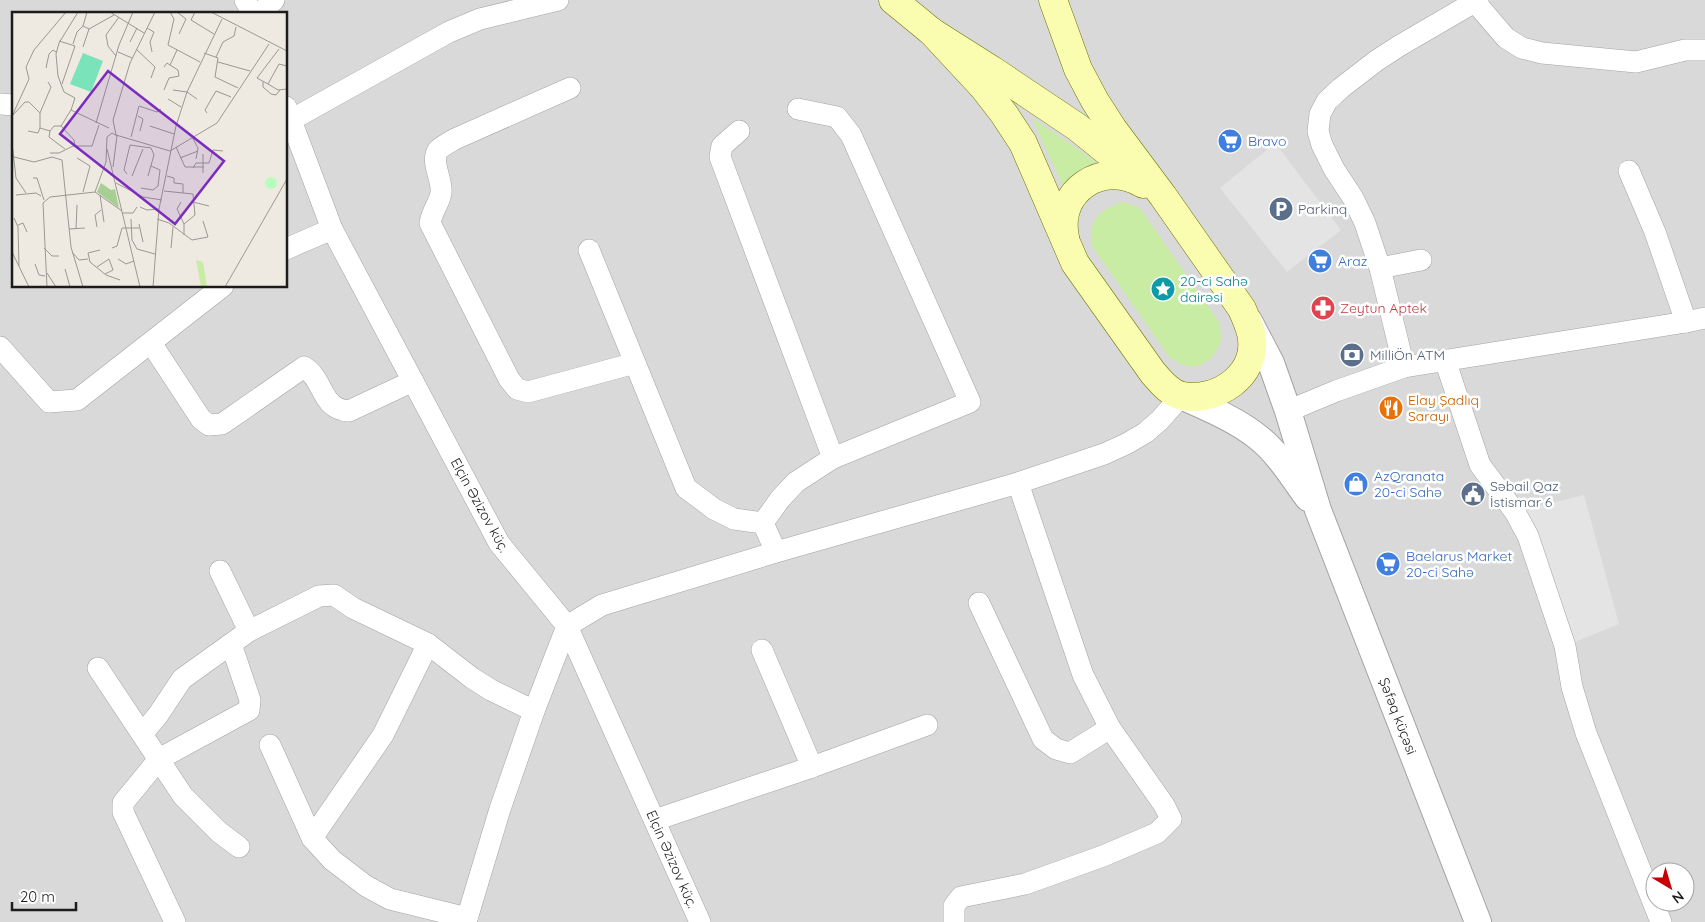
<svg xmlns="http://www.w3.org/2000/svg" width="1705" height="922" viewBox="0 0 1705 922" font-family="Quicksand,sans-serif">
<rect width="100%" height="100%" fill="#eeeae1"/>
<path fill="#dad9d9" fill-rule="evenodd" d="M0 0H1705V922H0ZM14 14H286V286H14ZM1655 872H1685V902H1655Z"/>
<g fill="#c8eca3">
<path d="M1032 118 1096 162 1077 171 1063 186Z"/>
<path d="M1122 202 1136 206 1142 211 1219 322C1220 327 1221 333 1221 338 1219 354 1203 370 1187 366 1180 364 1174 360 1169 357L1092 246C1089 220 1097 211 1122 202Z"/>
</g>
<g fill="#e4e4e4">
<path d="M1275 143 1341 230 1287 272 1220 188Z"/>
<path d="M1584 495 1619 624 1565 646 1515 512Z"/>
</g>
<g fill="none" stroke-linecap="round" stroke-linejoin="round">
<defs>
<g id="minor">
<path d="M245 0 253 14"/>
<path d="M1475 2 1506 38 1522 48 1542 53 1636 62 1685 50H1705"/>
<path d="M259 14 274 0"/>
<path d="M570 88 455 139C450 142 442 146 438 150 430 162 443 180 441 193 439 204 432 211 430 223L509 379 517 389 528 392 635 363"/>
<path d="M0 104 14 105"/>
<path d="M286 107 332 229 499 543 567 626 700 922"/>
<path d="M291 120 449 32 480 19 558 0"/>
<path d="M739 131 722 146 720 157 833 458"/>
<path d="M1629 171 1655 232 1686 322"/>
<path d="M286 249 332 229"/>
<path d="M589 250 686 488 714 509 734 519 763 523 776 552"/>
<path d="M1380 268 1421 260"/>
<path d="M151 343 201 419 209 425 222 424 304 367C325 380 320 409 349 411L413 381"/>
<path d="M0 347 49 402 77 400 223 286"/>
<path d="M1445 360 1480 465 1515 512 1528 536 1565 646 1572 687 1586 733 1661 922"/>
<path d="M1404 367 1380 268 1365 223 1353 198 1334 169 1322 145 1318 131 1320 114 1327 101 1341 88 1376 61 1399 46 1478 0"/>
<path d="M1288 411 1336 391 1404 367 1686 322 1705 318"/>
<path d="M763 523 780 499 796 482 833 458 970 402 851 135 837 117 798 109"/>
<path d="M220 571 249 631"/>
<path d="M979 603 1043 739 1056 749 1070 753 1110 728"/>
<path d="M762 650 812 767"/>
<path d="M98 668 183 796 219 832 239 847"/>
<path d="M143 733 158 715 182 679 249 631 319 596 334 595 353 608 428 644 472 678 491 690 534 711"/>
<path d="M270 745 312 838 332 860 366 886 390 899 467 918"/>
<path d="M655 820 812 767 927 725"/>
<path d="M312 838 383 735 428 644"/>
<path d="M175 922 123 812V803L159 759 249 710 250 700 231 644"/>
<path d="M466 922 500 809 534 711 567 626 602 605 776 552 1018 483 1104 454 1126 444 1145 433 1160 420 1181 396"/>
<path d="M954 922V906L961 897 1025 884 1103 856 1157 833 1171 819 1164 805 1110 728 1083 675 1018 483"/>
</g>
<g id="tertiary">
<path d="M1249 321 1271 363 1288 411 1318 510 1478 922"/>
<path d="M1181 396C1208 408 1237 420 1259 438 1279 454 1293 478 1308 498"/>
</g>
<g id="secondary">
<path d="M893 0 932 32 992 70 1077 127 1129 169"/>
<path d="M932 32 984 88 1004 114 1023 143 1075 263 1153 373C1161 382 1170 394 1183 396 1217 402 1256 376 1252 339 1251 328 1246 319 1242 309L1163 196 1113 129 1095 101 1078 69 1053 0"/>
<path d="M1065 237C1055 191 1103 159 1143 184"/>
</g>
</defs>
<use href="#minor" stroke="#a3a3a3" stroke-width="22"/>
<use href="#tertiary" stroke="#a3a3a3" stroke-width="28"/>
<use href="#secondary" stroke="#6b7600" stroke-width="29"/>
<use href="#minor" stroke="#fff" stroke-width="21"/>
<use href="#tertiary" stroke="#fff" stroke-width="26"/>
<use href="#secondary" stroke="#fafdb0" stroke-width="28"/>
</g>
<defs>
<symbol id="supermarket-disc" viewBox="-11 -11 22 22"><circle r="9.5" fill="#3f7fe0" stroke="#fff"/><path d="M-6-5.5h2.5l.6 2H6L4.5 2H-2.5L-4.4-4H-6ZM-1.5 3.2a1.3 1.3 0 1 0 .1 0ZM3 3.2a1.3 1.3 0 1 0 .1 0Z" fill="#fff"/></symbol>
<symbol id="parking-disc" viewBox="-11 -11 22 22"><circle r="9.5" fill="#5c6f8a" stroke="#fff"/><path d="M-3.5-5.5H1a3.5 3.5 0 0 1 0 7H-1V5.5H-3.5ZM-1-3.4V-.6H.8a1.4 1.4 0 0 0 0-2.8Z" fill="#fff"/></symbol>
<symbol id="sight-disc" viewBox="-11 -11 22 22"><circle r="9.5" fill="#0f9aa8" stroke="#fff"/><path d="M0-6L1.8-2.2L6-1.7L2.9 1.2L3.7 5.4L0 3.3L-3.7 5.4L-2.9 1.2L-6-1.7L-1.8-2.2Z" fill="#fff"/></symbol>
<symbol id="pharmacy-disc" viewBox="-11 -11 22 22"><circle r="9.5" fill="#e0444e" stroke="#fff"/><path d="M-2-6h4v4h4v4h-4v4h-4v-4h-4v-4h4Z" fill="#fff"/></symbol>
<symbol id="bank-disc" viewBox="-11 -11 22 22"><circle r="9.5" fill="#5c6f8a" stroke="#fff"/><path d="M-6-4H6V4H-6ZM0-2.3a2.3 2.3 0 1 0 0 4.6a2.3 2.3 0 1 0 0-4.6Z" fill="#fff"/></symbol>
<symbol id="restaurant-disc" viewBox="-11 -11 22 22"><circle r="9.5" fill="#e8710a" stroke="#fff"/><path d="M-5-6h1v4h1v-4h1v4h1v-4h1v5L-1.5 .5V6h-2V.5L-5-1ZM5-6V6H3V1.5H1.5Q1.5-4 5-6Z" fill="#fff"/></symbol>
<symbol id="shop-disc" viewBox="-11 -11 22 22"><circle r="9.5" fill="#3f7fe0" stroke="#fff"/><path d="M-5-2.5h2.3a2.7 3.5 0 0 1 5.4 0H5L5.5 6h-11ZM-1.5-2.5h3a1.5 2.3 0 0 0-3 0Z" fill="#fff"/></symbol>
<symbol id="civic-disc" viewBox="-11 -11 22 22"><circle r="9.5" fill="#5c6f8a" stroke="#fff"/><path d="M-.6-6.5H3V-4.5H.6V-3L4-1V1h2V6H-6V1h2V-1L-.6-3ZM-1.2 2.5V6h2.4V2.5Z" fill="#fff"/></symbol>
</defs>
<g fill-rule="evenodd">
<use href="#supermarket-disc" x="1216" y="127" width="28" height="28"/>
<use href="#parking-disc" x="1267" y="195" width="28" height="28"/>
<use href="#supermarket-disc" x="1306" y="247" width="28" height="28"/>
<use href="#sight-disc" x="1149" y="275" width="28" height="28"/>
<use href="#pharmacy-disc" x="1309" y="294" width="28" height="28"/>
<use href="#bank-disc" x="1338" y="341" width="28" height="28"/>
<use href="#restaurant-disc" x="1377" y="394" width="28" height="28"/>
<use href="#shop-disc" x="1342" y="470" width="28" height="28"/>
<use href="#civic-disc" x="1459" y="480" width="28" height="28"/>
<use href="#supermarket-disc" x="1374" y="550" width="28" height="28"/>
</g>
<g text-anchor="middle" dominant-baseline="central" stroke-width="5" stroke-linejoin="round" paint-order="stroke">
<g font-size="14" fill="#366cbe" stroke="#fff" text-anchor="start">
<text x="1248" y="141">Bravo</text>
<text x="1338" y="261">Araz</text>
<text x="1374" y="476">AzQranata<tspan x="1374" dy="16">20-ci Sahə</tspan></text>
<text x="1406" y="556">Baelarus Market<tspan x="1406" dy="16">20-ci Sahə</tspan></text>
</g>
<g font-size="14" fill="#4e5e75" stroke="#fff" text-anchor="start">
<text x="1298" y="209">Parkinq</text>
<text x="1370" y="355">MilliÖn ATM</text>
<text x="1490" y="486">Səbail Qaz<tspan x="1490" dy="16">İstismar 6</tspan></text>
</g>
<g font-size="14" fill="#0d838f" stroke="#fff" text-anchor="start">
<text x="1180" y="281">20-ci Sahə<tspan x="1180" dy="16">dairəsi</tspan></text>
</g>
<g font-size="14" fill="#be3a42" stroke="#fff" text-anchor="start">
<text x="1340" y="308">Zeytun Aptek</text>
</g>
<g font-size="14" fill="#c56008" stroke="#fff" text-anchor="start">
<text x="1408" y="400">Elay Şadlıq<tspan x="1408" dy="16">Sarayı</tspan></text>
</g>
<g font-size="14" fill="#1c1c1c" stroke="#fff">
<text transform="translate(480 505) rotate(61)">Elçin Əzizov küç.</text>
<text transform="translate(1398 716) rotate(69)">Şəfəq küçəsi</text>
<text transform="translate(672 859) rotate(66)">Elçin Əzizov küç.</text>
</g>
</g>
<g transform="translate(12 12)">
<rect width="275" height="275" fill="#eeeae1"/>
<path d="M184 248 191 250 195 275H189Z" fill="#c8eca3"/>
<path d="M89 171 99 178 103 177 107 196 85 180Z" fill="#a6d093"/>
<path d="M253 171a6 6 0 1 1 12 0a6 6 0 1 1-12 0Z" fill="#bafcbe"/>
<path d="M71 41 91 49 79 80 58 72Z" fill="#7ae3b9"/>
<path fill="none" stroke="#9a9892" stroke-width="1" d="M66 0 47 31 44 42 46 64 52 80 63 86 59 98 97 116M75 0 71 14 77 17M98 0 132 21M158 0 162 7 156 33 188 50M165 0 174 7 167 22M183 0 179 8 202 22M199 0 275 39M135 16 142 20 138 30 140 40M47 29 63 34 50 72M118 30 125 16M61 32 65 20 71 14M71 35 77 17 102 3M124 37 143 55 139 66M267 37 245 66 256 72 267 52 275 54M106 40 120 46M192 41 206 46 203 65 226 76M104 44 96 34 94 23 107 5M204 45 211 30 222 24 224 15M206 50 238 59M152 55 155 51 158 53 165 38M34 56 37 42 41 38 44 40M251 70V75L259 82 264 83 268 78M256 72 266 78 275 77M152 78 157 66 167 64 166 58 158 53M161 78 175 80 185 87M156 87 169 95M28 101 39 75 36 70M195 101 193 98 204 79 219 85M1 102 17 67 14 55 22 38 54 0M1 103 13 90H17L28 101V116L38 119 42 114H49L59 98M126 104 131 107 128 119M101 108 104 123 158 139 205 111 257 32M101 108 118 51 143 0M84 111 107 33 121 0M49 114 62 128 63 134M138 114 162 122M16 119 26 121 28 116M38 119 37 125 53 137M119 125 127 94 145 100 149 97M180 125 186 136 184 147M0 131 4 166 14 181M164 135 173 155H192M95 137 128 275M38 141H47L61 134H80L87 113M191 142V161M2 145 22 150 40 145 50 148 59 235 71 275M65 146 78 154 71 180M168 146 186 139M181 156 184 151H197L201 138 211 139M115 162 112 158 118 133 139 136M120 164 131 137M136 164 142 143 139 136M155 164 162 166V171L171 172V181M21 166H25L32 188M104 171 131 185 150 188M129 176 141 178 146 174 148 158 139 154M152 179 181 182 183 203 172 212M83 180 94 150 95 125 100 121 105 124 101 155M83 180 110 199M4 183 24 181 29 184M88 183 92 210M169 190 165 197 172 212V223M181 190 197 194M128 195 135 198 147 197M110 201H121L125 195M2 206 6 215 7 254M119 207 120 228 125 237 143 242M145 207 157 211 180 228 196 225 191 209M127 212 131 230M6 213 11 211 15 220M85 215 83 203 89 198M57 217 73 216M64 217 65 193M32 236 40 244H47M100 236 105 234 110 216H127M159 236 161 215M88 238 76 241 78 250 94 263 108 268M0 240 17 275M60 240 67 248 76 247M106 247 114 252 122 249M23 252 27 263 33 264M85 255 97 247 101 258 93 262M53 257 58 275M35 261 44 275M35 275 31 191 38 185 83 180M141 275 147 197 164 114 175 80 210 7M213 275 275 167"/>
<path fill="#7b2cbf" fill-opacity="0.15" stroke="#7b2cbf" stroke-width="2.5" d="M96 59 212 149 163 212 48 122Z"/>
<rect width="275" height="275" fill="none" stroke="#1c1c1c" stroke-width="2.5"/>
</g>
<g transform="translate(1670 887) rotate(142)"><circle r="24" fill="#ffffff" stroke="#a4a4a4"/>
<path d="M0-4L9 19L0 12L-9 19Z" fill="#c80003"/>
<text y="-8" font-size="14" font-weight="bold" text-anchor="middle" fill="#1c1c1c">N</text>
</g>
<path d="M12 902v8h64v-8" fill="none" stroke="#1c1c1c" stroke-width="2.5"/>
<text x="20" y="902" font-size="15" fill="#1c1c1c" stroke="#ffffff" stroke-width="4" paint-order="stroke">20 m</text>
</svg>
